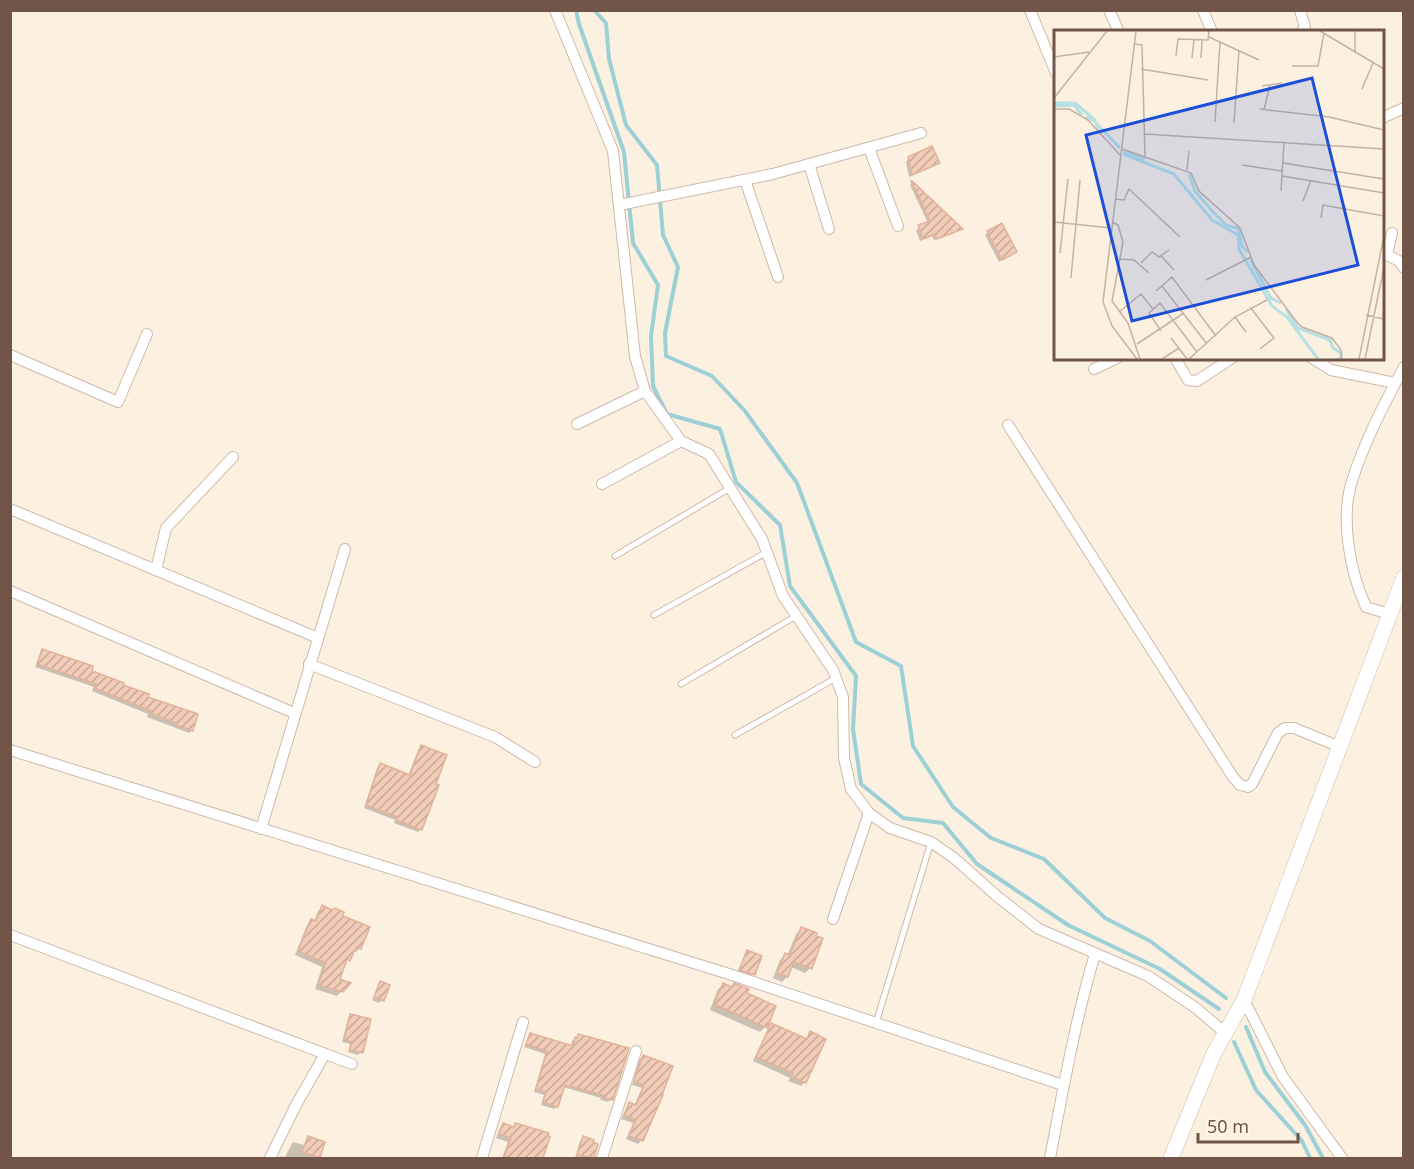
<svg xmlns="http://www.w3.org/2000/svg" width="1414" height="1169" viewBox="0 0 1414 1169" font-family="'Noto Sans',sans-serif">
<defs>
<pattern id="building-hatch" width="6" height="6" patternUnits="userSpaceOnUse" patternTransform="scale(1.5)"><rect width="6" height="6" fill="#f0ccb9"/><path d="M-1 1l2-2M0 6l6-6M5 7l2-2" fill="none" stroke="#c7a898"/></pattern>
</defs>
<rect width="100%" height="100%" fill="#fcf0e1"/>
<g fill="#0003">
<path d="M909 158 935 165 909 177 906 162Z"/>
<path d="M912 183 961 229 934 240 932 236 920 241 916 230 928 223 910 185Z"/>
<path d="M988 232 1015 252 999 262 985 235Z"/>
<path d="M42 651 146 698 192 730 189 733 147 717 148 714 92 691 94 687 35 667Z"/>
<path d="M421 747V829L418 832 394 823 395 820 364 808 377 768 380 765 408 776 418 750Z"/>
<path d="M323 907 341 917 360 948 356 952 353 951 345 964 338 980 349 984 337 996 315 989 322 967 295 955 307 925 311 921 314 922 318 911Z"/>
<path d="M801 929 810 968 805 973 791 967 787 977 782 982 773 978 780 960 785 955 787 956 796 934Z"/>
<path d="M747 952 753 974 750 977 737 973Z"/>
<path d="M381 982 382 1000 379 1003 372 1000Z"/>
<path d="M723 985 745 994 765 1027 760 1032 710 1010 718 989Z"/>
<path d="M351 1016 361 1052 358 1055 348 1052 350 1044 342 1042 348 1019Z"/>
<path d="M772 1025 805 1039 810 1033 805 1082 801 1086 788 1081 790 1078 753 1061 768 1029Z"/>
<path d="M530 1035 571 1047 572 1041 578 1036 611 1099 608 1102 600 1100 601 1098 563 1087 557 1107 554 1109 541 1105 544 1095 534 1092 545 1054 524 1047Z"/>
<path d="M643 1056 671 1067 642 1140 638 1144 626 1139 633 1123 621 1119 629 1104 634 1106 642 1088 632 1085 639 1060Z"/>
<path d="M516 1124 548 1138 542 1158H502L508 1142 496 1138 500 1128 503 1125 512 1128Z"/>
<path d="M309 1137 324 1143 318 1158H278L281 1156 285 1157 293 1142 304 1145Z"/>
<path d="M583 1138 596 1145 592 1158H575L580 1141Z"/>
</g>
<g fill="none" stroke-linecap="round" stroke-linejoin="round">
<g stroke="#9dd0d6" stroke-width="4">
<path d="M576 10 579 24 624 152 633 243 658 285 651 336 653 386 667 414 720 429 736 482 780 525 790 586 856 676 853 729 861 784 903 818 943 823 977 864 1068 925 1160 969 1219 1009"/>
<path d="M594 10 606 23 609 59 626 125 657 165 663 235 678 267 665 333 666 356 712 376 745 411 797 483 856 642 901 666 913 746 953 807 991 838 1044 859 1105 918 1150 941 1226 998"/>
<path d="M1246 1027 1265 1072 1305 1125 1323 1158"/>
<path d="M1234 1042 1256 1090 1302 1141 1310 1158"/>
</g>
</g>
<g fill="url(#building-hatch)" stroke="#e3b29a" stroke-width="1.5">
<path d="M932 146 940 163 912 175 908 157Z"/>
<path d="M911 181H912L963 229 937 239 935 234 923 239 918 225 930 221Z"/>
<path d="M1002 223 1017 252 1002 260 987 231Z"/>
<path d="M42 649 93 666 92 671 124 683 123 685 149 694 148 697 198 714 193 731 176 725V723L150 713 151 711 94 688 96 684 37 664Z"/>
<path d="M421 745 447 755 436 784 439 785 422 830 396 820 397 817 366 805 380 763 410 775Z"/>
<path d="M322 905 332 910 335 908 344 912 343 916 370 927 361 949 356 947 350 961 347 959 340 979 351 983 343 992 318 985 326 963 298 951 311 919 316 921Z"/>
<path d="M801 927 817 933 816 936 823 938 812 969 794 962 788 977 777 973 785 953 790 955Z"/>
<path d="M747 950 762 956 755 975 739 970Z"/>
<path d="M380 981 390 985 384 1001 374 997Z"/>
<path d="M723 983 732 987 734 983 749 989 747 993 776 1006 767 1028 714 1004Z"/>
<path d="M350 1014 371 1019 363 1053 350 1050 352 1042 344 1040Z"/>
<path d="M771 1023 807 1039 810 1031 826 1039 806 1083 792 1077 793 1073 756 1057Z"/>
<path d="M530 1033 573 1046 575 1037 577 1038 578 1034 629 1048 613 1100 602 1097 603 1095 565 1085 558 1107 543 1102 546 1092 536 1089 547 1051 526 1044Z"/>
<path d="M643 1055 673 1066 662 1095H663L643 1141 629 1136 636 1120 624 1115 629 1102 636 1105 644 1085 634 1081Z"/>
<path d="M503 1123 514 1127 515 1123 549 1133 548 1136 550 1137 543 1158H504L511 1138 499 1134Z"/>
<path d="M308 1136 325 1142 320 1158 302 1152Z"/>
<path d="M583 1136 594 1140 593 1142 598 1144 594 1158 577 1155Z"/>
</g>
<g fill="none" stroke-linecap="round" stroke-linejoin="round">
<defs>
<g id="lane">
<path d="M615 556 730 488"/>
<path d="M654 615 767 552"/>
<path d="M681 684 796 616"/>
<path d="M735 735 836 678"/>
<path d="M876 1023 931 842"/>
</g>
<g id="street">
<path d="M555 10 613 151 635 356 645 391 681 441 709 454 762 539 783 596 833 670 843 697 844 758 851 789 869 813 890 828 931 842 954 858 998 897 1039 929 1148 976 1196 1008 1224 1032"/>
<path d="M1030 10 1056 73"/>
<path d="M1109 10 1119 32"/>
<path d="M1203 10 1212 32"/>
<path d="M1300 10 1305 27 1301 32"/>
<path d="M1382 118 1404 108"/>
<path d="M869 148 898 226"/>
<path d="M809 164 829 229"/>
<path d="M745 180 778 277"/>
<path d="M619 205 773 174 921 133"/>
<path d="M1392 233 1387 255 1399 261 1404 268"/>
<path d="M10 355 118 402 147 334"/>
<path d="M1175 358 1188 380 1197 381 1232 358"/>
<path d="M1312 358 1331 370 1395 383"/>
<path d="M1094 369 1117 358"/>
<path d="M577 424 645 391"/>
<path d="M1008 425 1233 777 1240 785 1248 787 1252 784 1278 733 1285 728H1294L1340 747"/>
<path d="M602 484 681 441"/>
<path d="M10 509 318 638"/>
<path d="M156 570 166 528 233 457"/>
<path d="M10 591 294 713"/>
<path d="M1390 614 1366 607C1350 572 1340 518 1352 481 1365 440 1384 404 1404 367"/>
<path d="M309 664 495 737 535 762"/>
<path d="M10 750 729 974 1063 1085"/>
<path d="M261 829 345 549"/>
<path d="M833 919 869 813"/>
<path d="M10 935 352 1064"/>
<path d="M1244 1000 1283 1077 1342 1158"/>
<path d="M270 1158 296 1105 325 1054"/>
<path d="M482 1158 523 1022"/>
<path d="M602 1158 636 1051"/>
<path d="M1050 1158C1063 1090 1075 1021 1095 954"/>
</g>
<path id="secondary" d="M1171 1158 1214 1053 1244 1000 1404 577"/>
</defs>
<use href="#lane" stroke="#ceb9ab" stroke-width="7"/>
<use href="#street" stroke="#ceb9ab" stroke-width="12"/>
<use href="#secondary" stroke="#d1b8a8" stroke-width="16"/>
<use href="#lane" stroke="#fff" stroke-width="5"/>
<use href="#street" stroke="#fff" stroke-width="10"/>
<use href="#secondary" stroke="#fff" stroke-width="15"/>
</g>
<g transform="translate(1054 30)">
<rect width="330" height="330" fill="#fcf0e1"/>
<path fill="none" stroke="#b6e0e4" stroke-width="3" d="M0 73H21L41 90M0 76 20 75 28 85M32 87 41 91 45 100M43 94 66 118M69 122 91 129M69 124 120 144 158 190 184 205 185 219 218 276 233 287 264 329M135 144 141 161 159 182 172 195 185 199 188 216 194 222M196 229 217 268 227 273M232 279 244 298 276 310 279 318 287 323 286 329"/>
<path fill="none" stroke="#c5b2a4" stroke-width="1.5" d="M82 1 49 272 58 296 83 329M266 1 330 39M301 1V23M155 7 205 30M80 14 88 15 91 126M122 26 124 9 154 10 155 1M0 27 35 22M138 28 140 10M147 28 148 10M238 36H264L270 3M87 39 154 50M208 56 228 53M308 59 319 33M0 68 53 1M0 79H15L34 90 66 125M206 79 275 87 330 100M210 80 216 55M161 92 166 12M180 93 185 20M91 104 330 119M68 119 137 143 145 161 186 198 200 235 242 291 248 297 278 308 287 320 288 329M229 133 330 149M188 135 228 141M133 140 135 121M228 146 330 163M227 161 230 113M61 169 70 170 75 159 126 207M249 171 257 150M267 188 269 175 330 186M0 192 57 198M58 192 64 195 69 212 58 271 74 293 86 329M6 223 14 149M107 226 120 240M66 229 80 230 95 243M87 233 98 222 105 227 115 220M17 248 26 150M152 250 197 227M108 256 153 314M102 261 118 247 162 306M196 277 220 308 206 319M65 282 87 264 99 279M312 285 330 289M181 287 192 302M107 301 95 283 106 273 143 322M117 308 133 329M83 314 130 283M108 329 125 318M135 329 181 287 213 270M305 329 330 206M311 329 330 237"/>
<path fill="#1d4ed8" fill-opacity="0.15" stroke="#1d4ed8" stroke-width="3" d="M258 48 304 235 78 291 32 105Z"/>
<rect width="330" height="330" fill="none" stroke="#725549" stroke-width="3"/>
</g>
<rect width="1414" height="1169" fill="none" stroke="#725549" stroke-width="24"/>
<path d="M1198 1133v9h100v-9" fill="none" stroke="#725549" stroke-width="3"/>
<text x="1207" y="1133" font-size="18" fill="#725549" stroke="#fff4e7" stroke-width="4.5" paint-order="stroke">50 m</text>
</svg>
